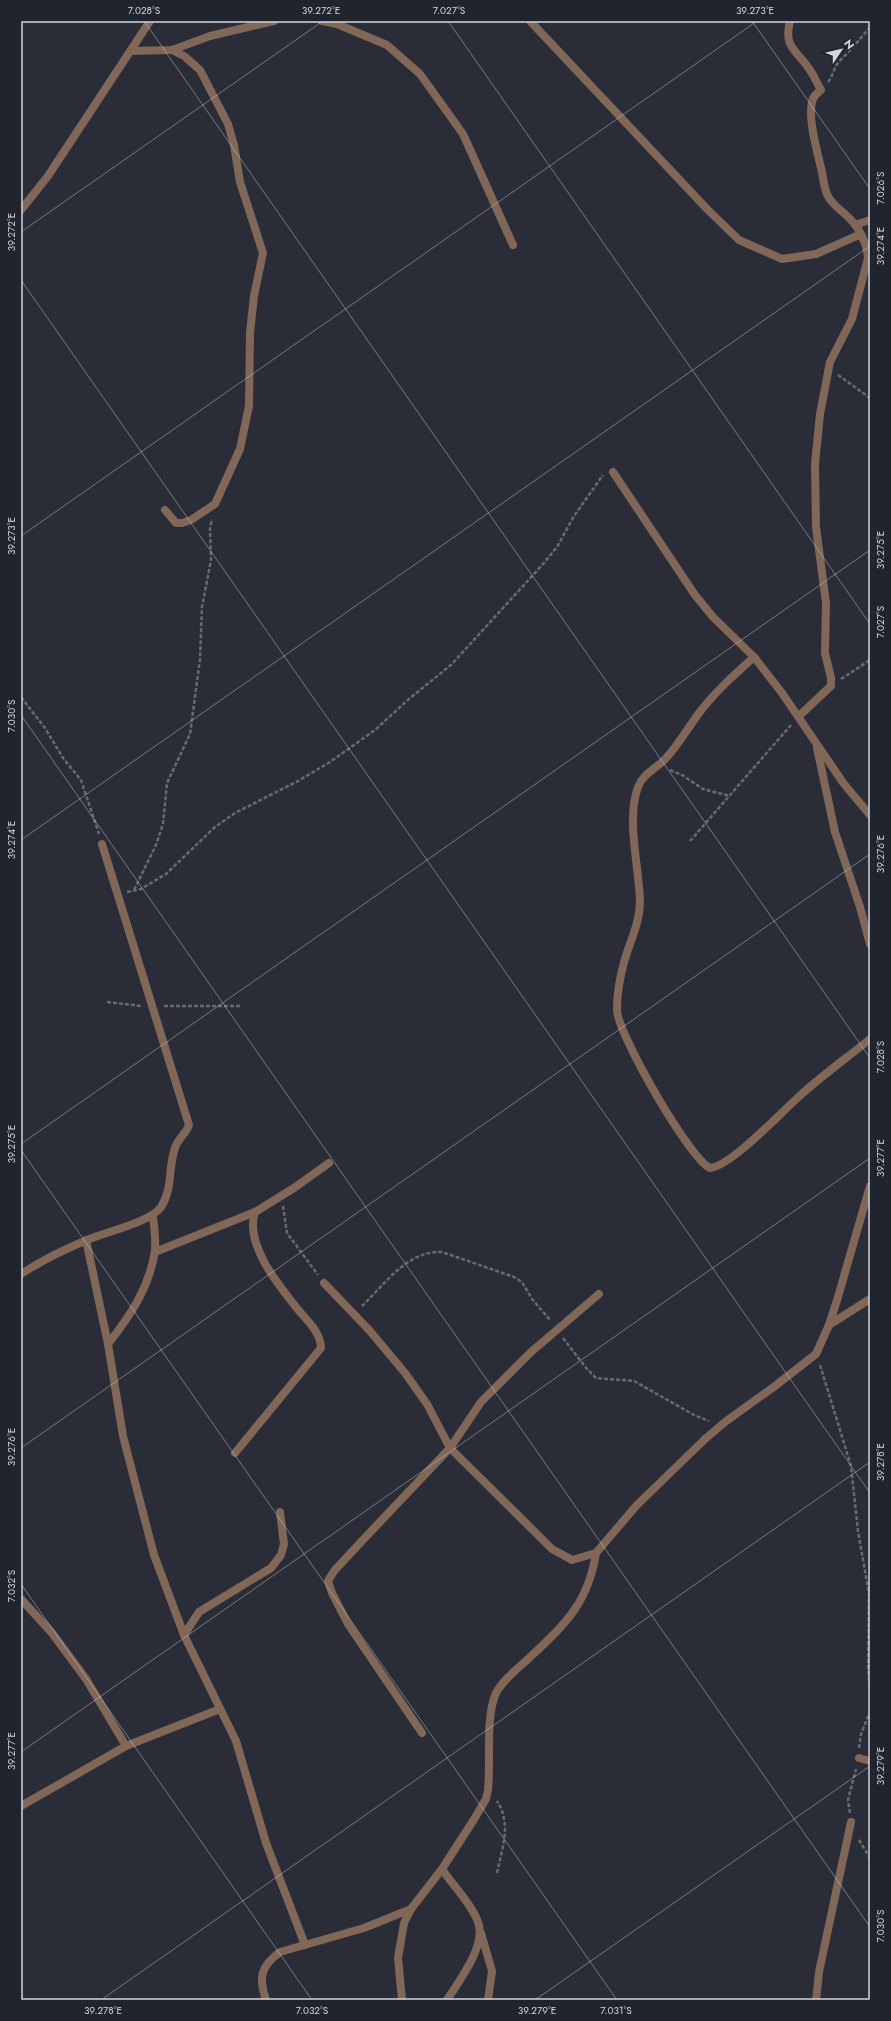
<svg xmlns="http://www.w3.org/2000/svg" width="891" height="2021" viewBox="0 0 891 2021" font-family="Jost,sans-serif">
<rect width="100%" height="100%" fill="#2a2d38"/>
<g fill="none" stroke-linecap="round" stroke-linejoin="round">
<g stroke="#676a73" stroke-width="2.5" stroke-dasharray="4 2" stroke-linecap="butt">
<path d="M828 82C834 74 834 67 838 63 849 51 860 40 870 27"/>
<path d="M838 375 870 398"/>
<path d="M841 679 870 660"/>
<path d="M21 697 45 728 63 758 81 780 99 834"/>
<path d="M670 770 682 775 703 789 730 796"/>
<path d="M690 841 791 725"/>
<path d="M134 890 156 845 163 824 167 783 190 734 200 659 202 607 211 560 210 529 212 519"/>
<path d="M127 892 141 889 166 874 215 827 235 813 298 781 330 762 375 730 410 698 451 665 544 563 557 547 574 516 603 475"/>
<path d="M107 1002 141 1006"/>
<path d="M164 1006H240"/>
<path d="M283 1206 287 1233 318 1275"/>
<path d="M362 1306C385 1284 408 1250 442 1252L514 1277 522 1282 532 1299 551 1321"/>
<path d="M563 1338 587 1369 596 1378 634 1381 694 1415 709 1421"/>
<path d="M820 1365 851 1466 858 1531 869 1594 868 1669 870 1689"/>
<path d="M859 1748 861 1734 870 1712"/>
<path d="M850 1813 848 1800 856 1769"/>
<path d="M859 1840 870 1858"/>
<path d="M497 1873C502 1848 512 1824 497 1801"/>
</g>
<g stroke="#806758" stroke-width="8">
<path d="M322 21 337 24 387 45 420 74 463 134 513 245"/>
<path d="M131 51 172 50 210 36 274 21"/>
<path d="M165 510 176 523H182L191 520 215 504 240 449 249 406 250 333 254 296 263 253 240 182 234 145 228 124 200 70 184 56 172 50"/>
</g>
<g stroke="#806758" stroke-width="8">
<path d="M530 21 707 209 739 240 782 259 816 254 861 234"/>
<path d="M790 21C783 48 797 50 810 70 814 76 817 83 821 90 817 93 813 96 812 102 808 120 817 150 821 168 824 178 823 189 829 198 834 206 841 210 848 217 859 227 867 243 868 258L852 319 830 362 820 414 815 464 816 527 826 603 825 653 831 678V686L799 716"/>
<path d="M21 210 48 176 150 21"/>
<path d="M855 225 870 220"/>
<path d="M613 472 695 595 713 617 754 657 782 693 844 784 870 815"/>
<path d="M754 657C734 675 715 692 699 713 688 728 679 744 667 757 658 768 643 773 638 787 626 819 639 866 640 901 640 923 630 941 624 962 620 977 617 994 617 1009 616 1032 691 1161 710 1168 732 1166 784 1109 803 1093 824 1074 848 1057 870 1039"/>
<path d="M817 748 835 832 860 907 870 944"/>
<path d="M86 1240 108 1344 123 1436 154 1555 184 1635 236 1741 266 1843 305 1945"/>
<path d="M155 1252 255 1212 294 1188 329 1163"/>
<path d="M21 1274C41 1261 65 1249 87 1240 105 1232 151 1222 161 1207 173 1189 168 1167 175 1148 178 1138 186 1134 189 1125L102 844"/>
<path d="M324 1283 370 1331 405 1373 427 1404 450 1448 552 1549 572 1560 596 1553 636 1506 705 1439 725 1422 775 1386 816 1354 829 1325 838 1297 870 1186"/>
<path d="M829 1325 870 1299"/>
<path d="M108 1344C130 1316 150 1287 155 1250 156 1239 154 1227 153 1216"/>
<path d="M235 1453 321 1348C321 1334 309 1322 300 1312 280 1287 244 1245 255 1212"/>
<path d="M21 1599 52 1633 86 1679 126 1746"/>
<path d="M184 1635 199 1612 271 1568 281 1555 284 1544 280 1512"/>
<path d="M422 1733 348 1624 332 1593 328 1581 334 1571 361 1542 450 1448 481 1402 531 1352 599 1294"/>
<path d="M859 1758 870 1761"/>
<path d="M21 1806 126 1746 220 1709"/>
<path d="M442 1869C453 1886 471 1903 478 1922 487 1945 459 1981 447 2000"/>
<path d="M481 1933 492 1971 488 2000"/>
<path d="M266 2000C258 1977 261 1966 280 1952L364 1928 411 1909"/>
<path d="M402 2000 398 1958 404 1923 411 1909 442 1869 473 1821 486 1799 488 1790C491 1762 485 1717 496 1693 503 1680 516 1670 527 1660 563 1626 588 1605 596 1553"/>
<path d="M816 2000 819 1972 851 1822"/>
</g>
</g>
<path fill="none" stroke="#d2d5dc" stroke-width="1" stroke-opacity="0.45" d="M144 21 870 1058M448 21 870 624M752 21 870 189M21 232 323 21M21 280 870 1493M21 536 757 21M21 715 870 1927M21 840 870 246M21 1144 870 550M21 1150 617 2000M21 1448 870 854M21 1584 312 2000M21 1752 870 1158M101 2000 870 1462M535 2000 870 1766"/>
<rect width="891" height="2021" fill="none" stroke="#20242e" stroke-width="44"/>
<g transform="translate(841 50) rotate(55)" stroke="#20242e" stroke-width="3" paint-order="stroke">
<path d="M0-3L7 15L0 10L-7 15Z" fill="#d2d5dc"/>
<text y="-6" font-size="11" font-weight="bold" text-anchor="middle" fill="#d2d5dc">N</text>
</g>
<rect x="22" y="22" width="847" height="1977" fill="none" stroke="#d2d5dc" stroke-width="1.5"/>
<g font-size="10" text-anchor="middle" fill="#d2d5dc">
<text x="144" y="14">7.028°S</text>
<text x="321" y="14">39.272°E</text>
<text x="449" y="14">7.027°S</text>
<text x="755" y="14">39.273°E</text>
<text transform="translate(880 188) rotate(-90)" y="4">7.026°S</text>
<text transform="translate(11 232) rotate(-90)" y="4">39.272°E</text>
<text transform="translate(880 246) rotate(-90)" y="4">39.274°E</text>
<text transform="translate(11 536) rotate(-90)" y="4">39.273°E</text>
<text transform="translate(880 550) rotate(-90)" y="4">39.275°E</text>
<text transform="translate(880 622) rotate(-90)" y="4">7.027°S</text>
<text transform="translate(11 716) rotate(-90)" y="4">7.030°S</text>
<text transform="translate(11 840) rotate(-90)" y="4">39.274°E</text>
<text transform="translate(880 854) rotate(-90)" y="4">39.276°E</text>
<text transform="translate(880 1057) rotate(-90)" y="4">7.028°S</text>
<text transform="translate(11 1144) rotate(-90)" y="4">39.275°E</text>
<text transform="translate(880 1158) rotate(-90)" y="4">39.277°E</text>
<text transform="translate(11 1447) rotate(-90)" y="4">39.276°E</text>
<text transform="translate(880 1462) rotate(-90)" y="4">39.278°E</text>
<text transform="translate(11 1586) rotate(-90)" y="4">7.032°S</text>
<text transform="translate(11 1751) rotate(-90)" y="4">39.277°E</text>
<text transform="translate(880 1766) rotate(-90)" y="4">39.279°E</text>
<text transform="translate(880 1926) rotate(-90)" y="4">7.030°S</text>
<text x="103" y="2014">39.278°E</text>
<text x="312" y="2014">7.032°S</text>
<text x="537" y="2014">39.279°E</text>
<text x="616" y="2014">7.031°S</text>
</g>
</svg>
